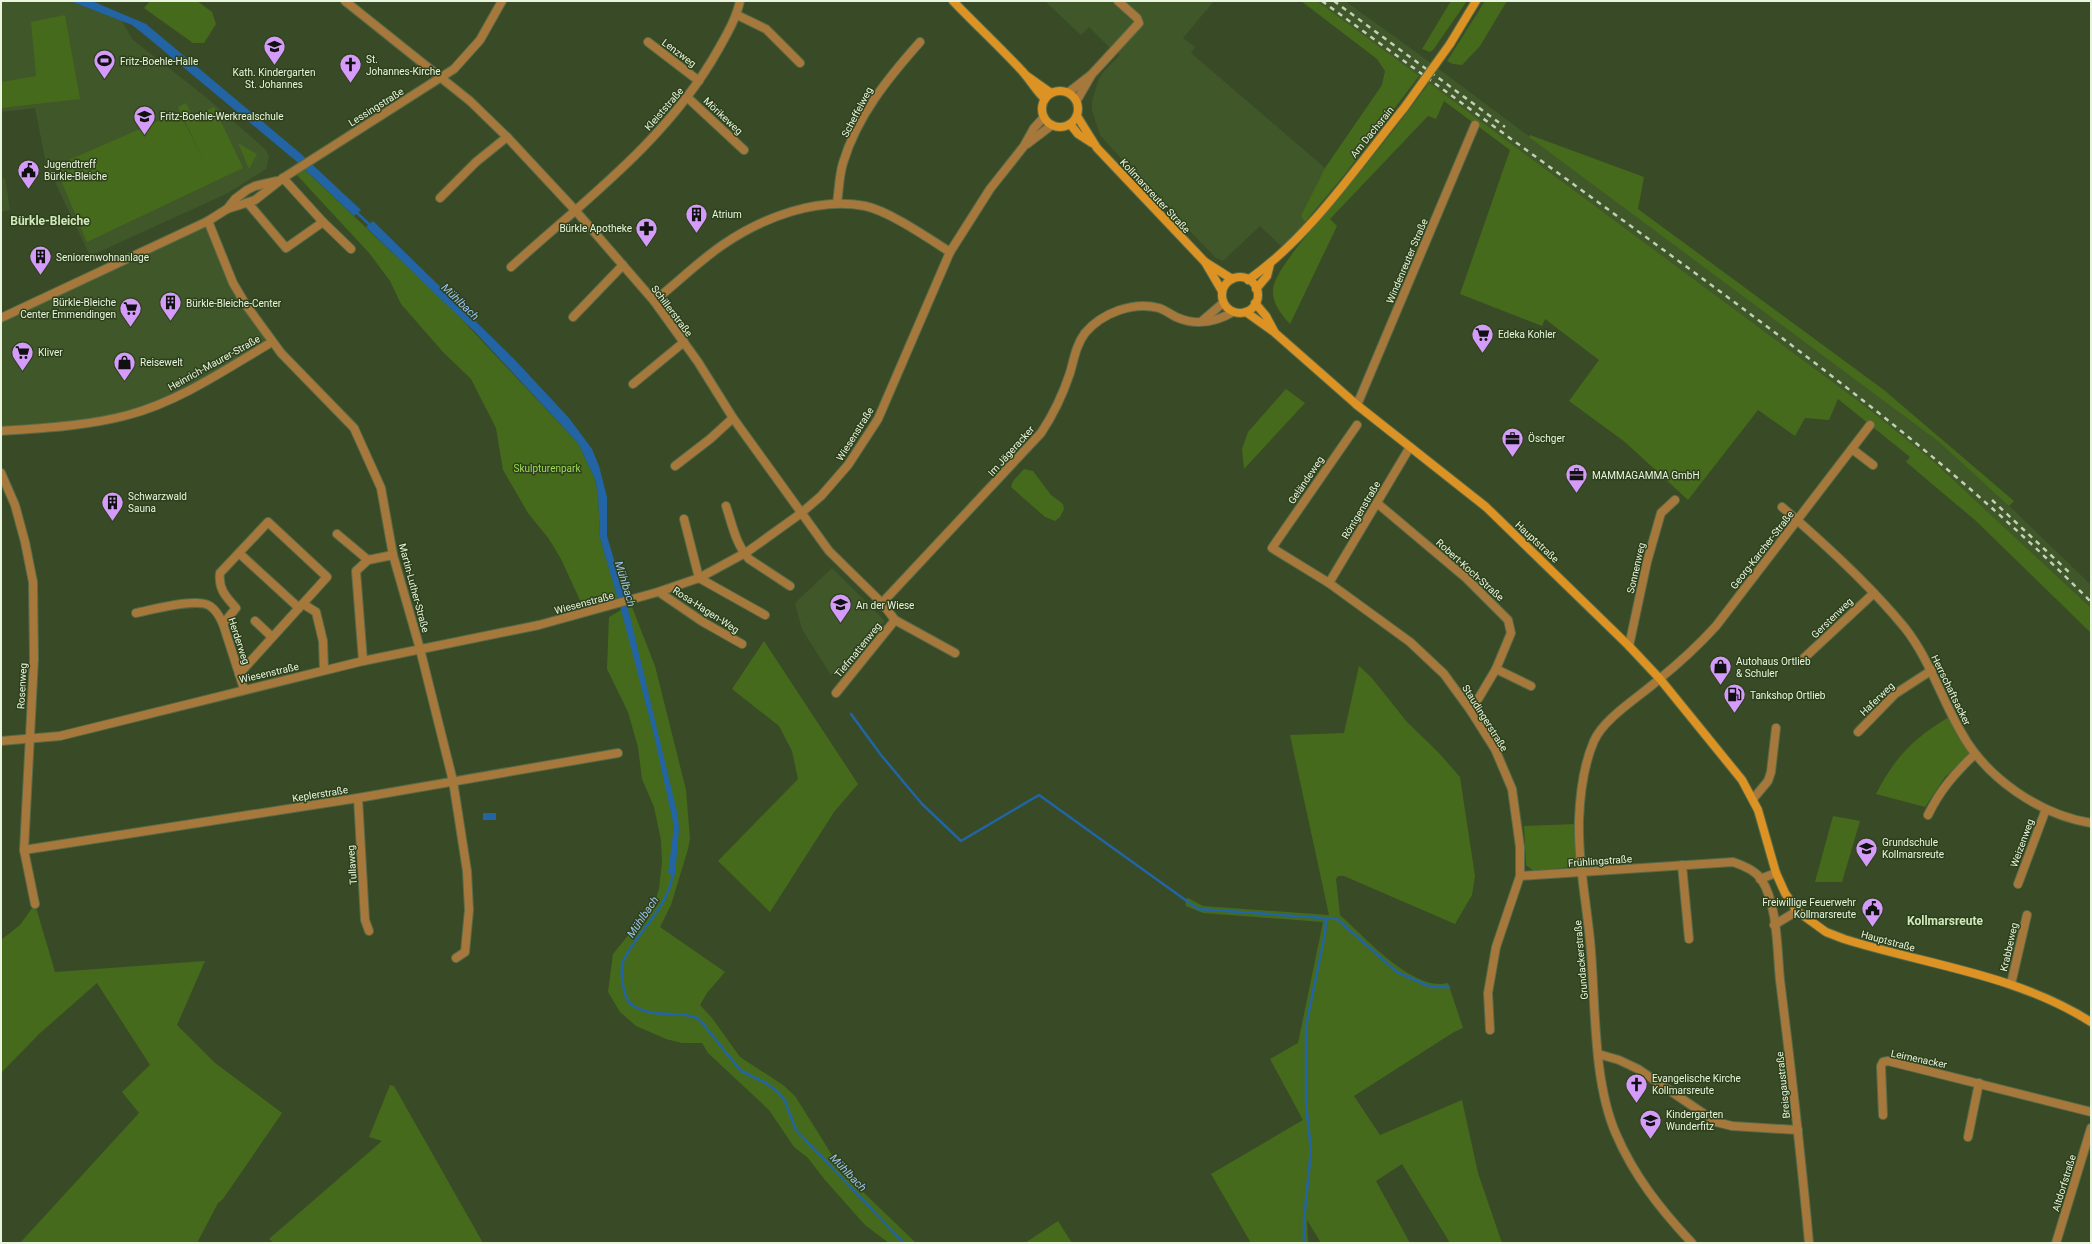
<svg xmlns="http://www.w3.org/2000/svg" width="2092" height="1244" viewBox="0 0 2092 1244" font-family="Roboto,sans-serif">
<rect width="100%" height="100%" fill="#384b26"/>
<g fill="#40572a">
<path d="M1 1H70L122 21 132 39 207 98 266 150 269 157 266 169 228 193 90 256 46 163 35 108 1 112Z"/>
<path d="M1045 1H1214L1183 38 1195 47 1191 53 1325 168 1302 216 1305 222 1282 247 1260 226 1223 261 1216 258 1145 185 1100 135 1092 110V101L1098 81 1103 72 1120 55 1113 51 1089 27 1081 35Z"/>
<path d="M1317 1H1345L1420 55 1939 442 2001 498 2091 585V608L1933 461Z"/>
<path d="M5 178 10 210 1 212V179Z"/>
<path d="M208 221 233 283 267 339 206 377 128 415 1 431V318Z"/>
<path d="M832 568 885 621 831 675 802 629 795 603Z"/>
</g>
<g fill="#466a1b">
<path d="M150 1H197L212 12 216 24 204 43H193L144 8Z"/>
<path d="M1301 1H1317L1419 76 1345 174 1305 222 1301 216 1325 168 1382 85 1385 71 1377 59Z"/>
<path d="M1451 1H1467L1433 50 1430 52 1422 49Z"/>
<path d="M1485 1H1507L1480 46 1462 65 1453 64 1447 61Z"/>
<path d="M65 15 80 99 1 108V82L36 76 31 22Z"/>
<path d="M1429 83 1862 404 1933 461 2091 608V633L1976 521 1906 462 1910 457 1838 399 1829 420 1805 418 1795 436 1758 410 1688 500 1625 442 1569 401 1599 360 1545 319 1542 326 1460 294 1510 150 1444 101 1436 119 1428 116 1330 219 1337 226 1290 324C1281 314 1272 303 1273 289 1274 267 1340 198 1356 177 1381 146 1406 115 1429 83Z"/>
<path d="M186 103 193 117 214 107 243 168 87 242 55 166 179 112 206 165 178 107Z"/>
<path d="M1530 135 1644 177 1638 209 1884 390 2014 501 2009 506 1939 442 1529 137Z"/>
<path d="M238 143 257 154 249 169Z"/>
<path d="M303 168 453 310 578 443 595 479 598 494 600 538 618 598 615 600 584 609 561 559 549 539 528 513 503 470 496 428 471 379 443 352 401 304 390 281 370 254 296 174Z"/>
<path d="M1286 389 1305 403 1244 469 1242 449 1248 432Z"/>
<path d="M1024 469 1033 471 1051 495 1063 504 1064 509 1060 517 1055 521 1045 517 1011 487 1013 481Z"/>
<path d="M632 607 655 666 686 790 690 839 688 849 671 905 660 927 725 972 707 993 700 1005 712 1018 740 1057 783 1085 795 1096 832 1155 850 1181 861 1190 916 1243H889L865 1225 825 1180 808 1158 794 1147 769 1110 708 1053 702 1043H682L666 1039 636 1026 620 1012 608 992 613 954 655 902 659 889 662 862 661 840 654 807 642 779 638 747 628 712 607 669 609 617 621 610Z"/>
<path d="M764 641 858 784 834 812 770 912 718 861 798 779 792 751 779 726 732 689Z"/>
<path d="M1359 666 1371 677 1407 722 1439 753 1460 777 1475 876 1472 895 1455 924 1344 876H1338L1336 879 1340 915C1365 937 1413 992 1448 983L1463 1028 1454 1032 1354 1096 1380 1135 1462 1100 1478 1173 1502 1243H1450L1402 1164 1376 1181 1410 1243H1321L1307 1220 1308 1243H1251L1211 1174 1303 1120 1270 1059 1298 1043 1323 922 1203 913 1186 906 1185 899 1188 898 1203 906 1329 915 1290 735 1344 733Z"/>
<path d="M1949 717 1957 734 1970 753 1945 777 1925 807 1876 794C1894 758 1915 737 1949 717Z"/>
<path d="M1833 816 1860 821 1842 882H1815Z"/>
<path d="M1575 824 1576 861 1571 867 1534 871 1526 865 1524 826Z"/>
<path d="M35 904 55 972 205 961 177 1025 215 1063 282 1113 223 1199 218 1203 197 1243H20L139 1113 122 1092 150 1065 97 983 39 1034 1 1073V940L20 925Z"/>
<path d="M390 1085 394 1086 483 1243H274L269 1239 382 1141 369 1137Z"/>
<path d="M1058 1221 1072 1243H1025Z"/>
</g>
<g fill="#2264a4">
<path d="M70 1H92L146 24 300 153 361 210 354 216 296 161 141 32 132 25Z"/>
<path d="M373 221 515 360 569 418 592 449 599 466 607 497V536L627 604 678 816 679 829 675 875 668 874 674 826 653 731 621 610 600 538 598 494 595 479 578 443 475 332 366 227Z"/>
<rect x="483" y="813" width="13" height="7"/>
</g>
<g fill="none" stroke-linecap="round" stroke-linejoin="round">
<g stroke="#2264a4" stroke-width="2.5">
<path d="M355 211 370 225"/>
<path d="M851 714 881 755 922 804 961 841 1039 795 1198 909 1337 919 1397 972 1431 987H1449"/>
<path d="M673 873C668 908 640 929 624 959 619 969 623 999 632 1005 655 1020 678 1009 699 1019L741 1071 766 1083 778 1092 785 1101 796 1130 904 1243"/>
<path d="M1304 1243V1219L1311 1151 1306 1103V1026L1325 934 1326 919"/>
</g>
<defs>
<g id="street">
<path d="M345 1 470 101 507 137 575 210 654 301 698 362 733 418 829 551 882 603 895 620 955 653"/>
<path d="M737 15 766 29 800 63"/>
<path d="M648 42 699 81"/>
<path d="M1069 92 1091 75"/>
<path d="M688 98 744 150"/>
<path d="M1077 100 1092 74 1139 23 1137 18 1118 1"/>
<path d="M1027 144 1052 125"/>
<path d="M440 198 476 162 507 137"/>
<path d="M248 203 286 248 323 222 283 178"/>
<path d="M837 203C839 190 839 176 843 163 857 116 888 78 920 42"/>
<path d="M227 209 255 200 283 178 454 69 480 40 502 1"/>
<path d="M208 221 233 283 246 305 281 353 354 428 381 488 393 555 420 649 453 781 467 871 469 910 465 952 456 958"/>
<path d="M323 222 351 249"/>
<path d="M511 267C585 200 668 139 718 50 727 34 736 19 740 1"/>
<path d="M654 301C677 283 700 260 724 244 764 217 817 197 865 206 889 211 928 238 950 252"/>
<path d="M573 317 623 265"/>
<path d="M1 318 208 221 227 209 235 199 247 190 255 186 277 181"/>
<path d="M1202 321 1223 303"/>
<path d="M633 384 684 342"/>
<path d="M1357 405 1475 125"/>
<path d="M1357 425 1272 548 1329 583 1410 642 1444 674 1471 711 1495 749 1512 789 1520 847V876L1496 947 1488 993 1490 1030"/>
<path d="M1 431C43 428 87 426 128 415 180 401 226 369 272 342"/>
<path d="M1852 449 1873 465"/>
<path d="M675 466 710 439 733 418"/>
<path d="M1 473 15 505 25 542 33 582 34 659 24 850 35 904"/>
<path d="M1377 503 1466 578 1508 620 1511 633 1496 669 1471 711"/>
<path d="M726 506C732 524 736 545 749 559L790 586"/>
<path d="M1782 507C1825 544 1869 584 1905 628 1930 660 1941 698 1961 732 1986 778 2040 815 2091 823"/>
<path d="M684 519 699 578 765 615"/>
<path d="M337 534 368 560"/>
<path d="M240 554 299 608"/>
<path d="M1329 583 1410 447"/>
<path d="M659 592 703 622 742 644"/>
<path d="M882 603 1041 433C1053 415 1063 394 1070 373 1074 359 1076 345 1085 333 1102 313 1133 301 1159 308 1165 310 1170 314 1176 317 1196 326 1214 323 1233 312"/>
<path d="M303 604 316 612 323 641 324 670"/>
<path d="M136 613C152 610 197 597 210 606 216 610 220 617 223 624L244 689"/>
<path d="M255 621 272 637"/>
<path d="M223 624 236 608C226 597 218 589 220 573L268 522 327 577 239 674"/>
<path d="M1629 646 1647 562 1661 513 1675 500"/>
<path d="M1804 658 1874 593"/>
<path d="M363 661 356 571 368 560 393 555"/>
<path d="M1496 669 1531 686"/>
<path d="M836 693 895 620"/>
<path d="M1858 732 1895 694 1932 670"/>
<path d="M1 741 60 736 363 661 539 625 658 592 699 578 747 552 800 514 821 496 848 465 878 419 950 252 990 189 1024 146 1034 128 1044 117"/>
<path d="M358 798 365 920 369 931"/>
<path d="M1753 799 1768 781 1771 772 1776 728"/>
<path d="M1928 815C1940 790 1955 773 1975 754"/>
<path d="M24 850 358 798 618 753"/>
<path d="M1682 865 1689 939"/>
<path d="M1520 876 1733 862C1742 865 1755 870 1761 879 1778 904 1777 951 1780 980 1791 1068 1801 1155 1809 1243"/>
<path d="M1760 879 1776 873"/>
<path d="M2018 884 2046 809"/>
<path d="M1774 925 1797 911"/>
<path d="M2011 984 2027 915"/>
<path d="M1598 1054 1619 1060 1638 1069 1716 1122 1732 1126 1798 1130"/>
<path d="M1883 1115 1881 1066 1883 1062 1888 1061 2091 1112"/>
<path d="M1968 1137 1979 1083"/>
<path d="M1692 1243C1661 1210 1634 1176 1616 1134 1592 1079 1596 1000 1590 940 1586 900 1578 860 1579 820 1580 794 1583 766 1594 741 1603 719 1639 697 1657 681 1678 664 1698 646 1716 626L1870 425"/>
<path d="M2056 1243 2091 1128"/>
</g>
<g id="secondary">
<path d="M953 1C976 25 1001 48 1023 72 1031 81 1036 91 1045 99"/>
<path d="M1450 44 1476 1"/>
<path d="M1027 76 1051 93"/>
<circle cx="1060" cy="109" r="18"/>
<path d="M1077 116 1097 148 1205 262 1222 291"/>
<path d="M1070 124 1078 134 1092 143"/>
<path d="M1205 262 1232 279"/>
<circle cx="1240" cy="295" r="18"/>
<path d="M1248 280C1310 237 1357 166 1404 108"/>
<path d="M1256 289 1267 276 1270 264"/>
<path d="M1255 303 1266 316 1274 331"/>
<path d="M1246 312 1274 332 1357 405 1486 507 1629 646 1660 679 1742 780 1758 810 1776 873 1785 893 1797 911 1826 932 1844 939C1927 965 2015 974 2091 1022"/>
</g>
</defs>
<use href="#street" stroke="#586a47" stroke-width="10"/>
<use href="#secondary" stroke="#586a47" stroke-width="10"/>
<use href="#street" stroke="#a6783c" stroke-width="8"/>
<use href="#secondary" stroke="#dc9324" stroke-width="8"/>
<g stroke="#c2d0b6" stroke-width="2.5" stroke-dasharray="5 5" stroke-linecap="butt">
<path d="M1322 1C1446 92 1571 182 1695 273 1833 375 1970 479 2091 602"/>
<path d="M1334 1 1505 127"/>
<path d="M1992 500 2071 574"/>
</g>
<defs>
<path id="secondary-bridge" d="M1404 108 1450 44"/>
</defs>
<use href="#secondary-bridge" stroke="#586a47" stroke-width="10" stroke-linecap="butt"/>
<use href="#secondary-bridge" stroke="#dc9324" stroke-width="8"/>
</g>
<defs>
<symbol id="school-pin" viewBox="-11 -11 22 30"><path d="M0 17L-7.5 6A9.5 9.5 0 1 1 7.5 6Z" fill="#d59bfb" stroke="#2d401b"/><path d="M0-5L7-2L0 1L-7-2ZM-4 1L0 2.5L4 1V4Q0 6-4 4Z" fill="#111"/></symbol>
<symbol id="stadium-pin" viewBox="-11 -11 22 30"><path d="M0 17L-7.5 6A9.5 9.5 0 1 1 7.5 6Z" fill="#d59bfb" stroke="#2d401b"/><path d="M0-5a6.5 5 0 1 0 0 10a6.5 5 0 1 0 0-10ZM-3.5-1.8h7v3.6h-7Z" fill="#111"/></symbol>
<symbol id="church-pin" viewBox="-11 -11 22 30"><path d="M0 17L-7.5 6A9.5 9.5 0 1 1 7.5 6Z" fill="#d59bfb" stroke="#2d401b"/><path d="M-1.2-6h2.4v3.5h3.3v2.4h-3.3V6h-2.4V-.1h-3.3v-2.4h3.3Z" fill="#111"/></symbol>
<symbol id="civic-pin" viewBox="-11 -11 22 30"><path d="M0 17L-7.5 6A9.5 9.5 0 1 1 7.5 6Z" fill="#d59bfb" stroke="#2d401b"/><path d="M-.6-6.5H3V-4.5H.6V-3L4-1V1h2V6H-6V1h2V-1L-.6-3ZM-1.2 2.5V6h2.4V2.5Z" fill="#111"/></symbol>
<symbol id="building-pin" viewBox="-11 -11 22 30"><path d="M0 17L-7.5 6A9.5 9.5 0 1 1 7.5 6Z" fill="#d59bfb" stroke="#2d401b"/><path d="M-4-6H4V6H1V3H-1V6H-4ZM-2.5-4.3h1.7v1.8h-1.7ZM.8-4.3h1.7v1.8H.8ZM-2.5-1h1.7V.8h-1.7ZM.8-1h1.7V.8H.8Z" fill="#111"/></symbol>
<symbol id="pharmacy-pin" viewBox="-11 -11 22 30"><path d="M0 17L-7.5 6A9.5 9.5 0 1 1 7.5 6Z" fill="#d59bfb" stroke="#2d401b"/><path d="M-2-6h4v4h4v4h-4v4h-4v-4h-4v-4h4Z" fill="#111"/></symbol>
<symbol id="supermarket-pin" viewBox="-11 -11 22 30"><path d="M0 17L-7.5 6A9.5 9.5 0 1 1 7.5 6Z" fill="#d59bfb" stroke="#2d401b"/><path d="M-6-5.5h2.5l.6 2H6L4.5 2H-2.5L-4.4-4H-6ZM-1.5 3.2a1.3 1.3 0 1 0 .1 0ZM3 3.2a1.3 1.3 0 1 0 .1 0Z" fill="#111"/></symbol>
<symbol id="shop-pin" viewBox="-11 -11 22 30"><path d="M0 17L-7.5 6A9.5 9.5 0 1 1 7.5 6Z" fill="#d59bfb" stroke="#2d401b"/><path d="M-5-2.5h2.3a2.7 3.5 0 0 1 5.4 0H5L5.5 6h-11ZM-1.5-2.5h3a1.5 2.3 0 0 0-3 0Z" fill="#111"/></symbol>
<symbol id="office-pin" viewBox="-11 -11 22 30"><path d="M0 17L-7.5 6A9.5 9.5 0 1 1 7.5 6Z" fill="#d59bfb" stroke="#2d401b"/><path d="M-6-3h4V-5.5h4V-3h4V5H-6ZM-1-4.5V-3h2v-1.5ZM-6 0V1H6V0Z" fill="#111"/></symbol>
<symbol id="fuel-pin" viewBox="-11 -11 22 30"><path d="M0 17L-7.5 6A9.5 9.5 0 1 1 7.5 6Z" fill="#d59bfb" stroke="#2d401b"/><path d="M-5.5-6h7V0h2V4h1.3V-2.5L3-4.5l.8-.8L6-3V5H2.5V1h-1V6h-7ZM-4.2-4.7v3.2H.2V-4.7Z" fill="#111"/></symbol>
</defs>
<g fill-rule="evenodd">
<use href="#school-pin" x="262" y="34" width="25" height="34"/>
<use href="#stadium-pin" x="92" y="48" width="25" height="34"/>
<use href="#church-pin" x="338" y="52" width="25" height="34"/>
<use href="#school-pin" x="132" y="104" width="25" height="34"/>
<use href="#civic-pin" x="16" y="158" width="25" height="34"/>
<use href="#building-pin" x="684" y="202" width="25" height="34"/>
<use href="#pharmacy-pin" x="634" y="216" width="25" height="34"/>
<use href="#building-pin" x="28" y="244" width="25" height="34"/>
<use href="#building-pin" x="158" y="290" width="25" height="34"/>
<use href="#supermarket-pin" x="118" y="296" width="25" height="34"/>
<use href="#supermarket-pin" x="1470" y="322" width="25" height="34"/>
<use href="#supermarket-pin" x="10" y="340" width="25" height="34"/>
<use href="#shop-pin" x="112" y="350" width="25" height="34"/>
<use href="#office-pin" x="1500" y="426" width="25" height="34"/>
<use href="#office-pin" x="1564" y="462" width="25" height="34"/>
<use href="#building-pin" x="100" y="490" width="25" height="34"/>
<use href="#school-pin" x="828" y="592" width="25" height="34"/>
<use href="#shop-pin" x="1708" y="654" width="25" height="34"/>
<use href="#fuel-pin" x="1722" y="682" width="25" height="34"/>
<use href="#school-pin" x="1854" y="836" width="25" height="34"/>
<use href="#civic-pin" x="1860" y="896" width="25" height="34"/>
<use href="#church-pin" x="1624" y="1072" width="25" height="34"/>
<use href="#school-pin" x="1638" y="1108" width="25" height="34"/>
</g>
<g text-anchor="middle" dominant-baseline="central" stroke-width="3" stroke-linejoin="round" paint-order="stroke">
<g font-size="10" fill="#e9f5df" stroke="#2d401b">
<text transform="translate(679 53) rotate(37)">Lenzweg</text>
<text transform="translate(376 107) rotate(-32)">Lessingstraße</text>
<text transform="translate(664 109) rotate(-49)">Kleiststraße</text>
<text transform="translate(857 112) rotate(-62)">Scheffelweg</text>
<text transform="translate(723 116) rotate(43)">Mörikeweg</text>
<text transform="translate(1372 132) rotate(-51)">Am Dachsrain</text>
<text transform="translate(1155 196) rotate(47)">Kollmarsreuter Straße</text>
<text transform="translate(1407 261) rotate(-67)">Windenreuter Straße</text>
<text transform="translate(672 311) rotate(53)">Schillerstraße</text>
<text transform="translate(214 363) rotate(-29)">Heinrich-Maurer-Straße</text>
<text transform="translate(855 434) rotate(-58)">Wiesenstraße</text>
<text transform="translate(1011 451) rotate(-48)">Im Jägeracker</text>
<text transform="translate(1306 480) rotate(-56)">Geländeweg</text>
<text transform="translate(1361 510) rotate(-59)">Röntgenstraße</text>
<text transform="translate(1537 542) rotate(43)">Hauptstraße</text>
<text transform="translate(1762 550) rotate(-52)">Georg-Karcher-Straße</text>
<text transform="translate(1636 568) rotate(-77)">Sonnenweg</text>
<text transform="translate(1470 570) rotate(42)">Robert-Koch-Straße</text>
<text transform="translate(414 588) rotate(75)">Martin-Luther-Straße</text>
<text transform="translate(584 603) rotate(-15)">Wiesenstraße</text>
<text transform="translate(706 610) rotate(33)">Rosa-Hagen-Weg</text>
<text transform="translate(1832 618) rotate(-44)">Gerstenweg</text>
<text transform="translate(239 641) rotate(72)">Herderweg</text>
<text transform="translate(858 650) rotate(-51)">Tiefmattenweg</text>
<text transform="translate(269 673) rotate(-13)">Wiesenstraße</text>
<text transform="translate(22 686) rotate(-87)">Rosenweg</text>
<text transform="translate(1951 690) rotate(64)">Herrschaftsacker</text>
<text transform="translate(1877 699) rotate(-44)">Haferweg</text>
<text transform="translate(1485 718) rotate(58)">Staudingerstraße</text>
<text transform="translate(320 794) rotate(-9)">Keplerstraße</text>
<text transform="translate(2022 843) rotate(-70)">Weizenweg</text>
<text transform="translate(1600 861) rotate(-4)">Frühlingstraße</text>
<text transform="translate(352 865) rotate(-94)">Tullaweg</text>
<text transform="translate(1888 941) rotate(15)">Hauptstraße</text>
<text transform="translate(2009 947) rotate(-77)">Krabbeweg</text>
<text transform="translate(1581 960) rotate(-95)">Grundackerstraße</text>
<text transform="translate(1919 1059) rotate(12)">Leimenacker</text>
<text transform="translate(1783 1085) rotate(-96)">Breisgaustraße</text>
<text transform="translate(2064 1183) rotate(-73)">Altdorfstraße</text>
</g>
<g font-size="10" fill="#e9f5df" stroke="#2d401b" text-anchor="start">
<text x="366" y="59">St.<tspan x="366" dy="12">Johannes-Kirche</tspan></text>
<text x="120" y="61">Fritz-Boehle-Halle</text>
<text x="274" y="72" text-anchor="middle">Kath. Kindergarten<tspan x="274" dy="12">St. Johannes</tspan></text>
<text x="160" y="116">Fritz-Boehle-Werkrealschule</text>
<text x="44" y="164">Jugendtreff<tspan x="44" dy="12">Bürkle-Bleiche</tspan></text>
<text x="712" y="214">Atrium</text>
<text x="632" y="228" text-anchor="end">Bürkle Apotheke</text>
<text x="56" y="257">Seniorenwohnanlage</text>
<text x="116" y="302" text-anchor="end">Bürkle-Bleiche<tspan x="116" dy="12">Center Emmendingen</tspan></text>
<text x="186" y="303">Bürkle-Bleiche-Center</text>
<text x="1498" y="334">Edeka Kohler</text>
<text x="38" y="352">Kliver</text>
<text x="140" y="362">Reisewelt</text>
<text x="1528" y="438">Öschger</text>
<text x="1592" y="475">MAMMAGAMMA GmbH</text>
<text x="128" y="496">Schwarzwald<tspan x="128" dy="12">Sauna</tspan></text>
<text x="856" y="605">An der Wiese</text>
<text x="1736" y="661">Autohaus Ortlieb<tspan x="1736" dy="12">&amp; Schuler</tspan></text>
<text x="1750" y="695">Tankshop Ortlieb</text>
<text x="1882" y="842">Grundschule<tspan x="1882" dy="12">Kollmarsreute</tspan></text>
<text x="1856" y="902" text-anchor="end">Freiwillige Feuerwehr<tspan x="1856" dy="12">Kollmarsreute</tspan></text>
<text x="1652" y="1078">Evangelische Kirche<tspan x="1652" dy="12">Kollmarsreute</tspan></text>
<text x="1666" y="1114">Kindergarten<tspan x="1666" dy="12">Wunderfitz</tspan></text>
</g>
<g font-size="10" fill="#9adc52" stroke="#2d401b">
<text x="547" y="468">Skulpturenpark</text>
</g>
<g font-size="11" font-style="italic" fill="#9cc2ed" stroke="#2d401b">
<text transform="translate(460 302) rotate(44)">Mühlbach</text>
<text transform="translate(625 584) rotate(73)">Mühlbach</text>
<text transform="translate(643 917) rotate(-56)">Mühlbach</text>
<text transform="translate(848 1173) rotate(46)">Mühlbach</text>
</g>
<g font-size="12" font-weight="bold" fill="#d0e8bc" stroke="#2d401b">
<text x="50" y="221">Bürkle-Bleiche</text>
<text x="1945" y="921">Kollmarsreute</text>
</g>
</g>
<rect width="2092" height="1244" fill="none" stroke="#e9f5df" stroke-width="4"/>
</svg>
